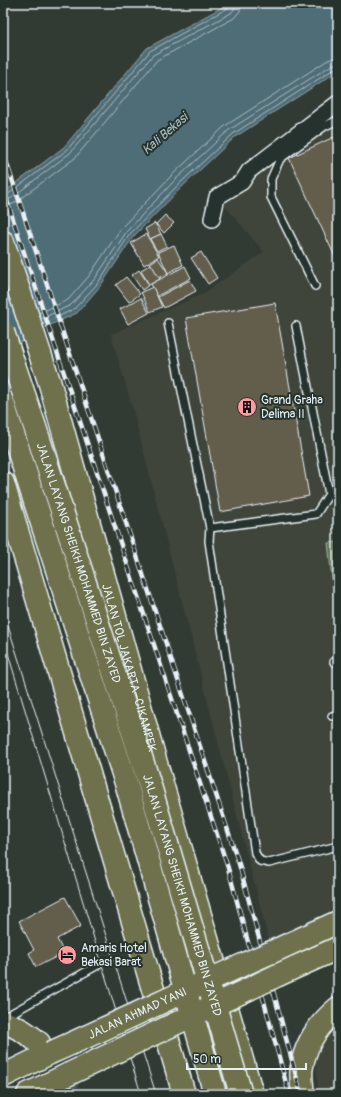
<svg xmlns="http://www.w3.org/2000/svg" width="341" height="1097" viewBox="0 0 341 1097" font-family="Pangolin,sans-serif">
<rect width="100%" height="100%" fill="#323b33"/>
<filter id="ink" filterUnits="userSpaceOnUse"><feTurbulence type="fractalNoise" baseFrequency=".025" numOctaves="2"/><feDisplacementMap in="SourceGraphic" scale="8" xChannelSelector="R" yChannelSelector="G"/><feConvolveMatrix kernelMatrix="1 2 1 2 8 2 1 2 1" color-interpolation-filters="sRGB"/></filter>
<g filter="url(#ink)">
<g fill="#41453a">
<path d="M338 108V922L272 952 133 410 111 334 203 294 264 252 221 201 255 170Z"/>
<path d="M338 1008V1094H320L318 1086 314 1035Z"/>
</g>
<path fill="#5e7457" stroke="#a3b2a8" d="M338 542V633L328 543Z"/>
<path fill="#4f6d76" stroke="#8ca2aa" d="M230 3H338V71L235 137 182 187 133 237 101 285 77 313 39 330 3 355V193L64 147 147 48Z"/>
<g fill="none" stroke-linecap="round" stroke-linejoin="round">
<g stroke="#abbcc4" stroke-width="1">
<path d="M3 196 7 195 67 150 150 51 228 8 231 3"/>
<path d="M3 201 10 199 70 153 153 55 231 13 235 8 236 3"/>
<path d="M3 207 13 204 75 158 157 60 234 18 240 11 242 3"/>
<path d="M39 313 68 300 89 276 122 227 171 176 225 126 328 60 338 57"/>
<path d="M41 319 71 305 94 280 127 231 175 180 229 130 332 65 338 63"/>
<path d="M43 324 74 309 98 283 130 234 179 184 233 134 334 69 338 68"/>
</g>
</g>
<g fill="#635d4c" stroke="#e8f1f8">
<path d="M338 135V263L289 158Z"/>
<path d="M165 215 174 223 164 233 156 224Z"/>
<path d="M155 223 161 234 150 239 145 229Z"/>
<path d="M146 234 159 256 144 265 131 243Z"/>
<path d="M161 234 167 246 157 251 150 239Z"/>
<path d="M174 245 183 265 168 273 158 252Z"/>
<path d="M201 252 217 278 208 284 191 258Z"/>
<path d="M158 258 168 273 159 278 150 263Z"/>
<path d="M151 264 160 279 149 285 141 270Z"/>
<path d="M185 266 191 278 157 296 151 284Z"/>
<path d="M139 270 149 285 142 290 132 275Z"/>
<path d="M126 277 140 294 129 302 116 285Z"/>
<path d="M190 280 196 291 164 308 158 297Z"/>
<path d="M153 287 162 307 150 312 141 292Z"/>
<path d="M141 298 149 313 128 324 120 309Z"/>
<path d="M275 303 309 496 220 512 186 318Z"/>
<path d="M65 897 81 926 57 939 64 953 36 967 29 953 34 950 19 921Z"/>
</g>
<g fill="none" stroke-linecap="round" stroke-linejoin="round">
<path stroke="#4d5651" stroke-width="22" stroke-dasharray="22 11" stroke-linecap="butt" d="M39 1043 56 1061 66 1083 68 1094"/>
<defs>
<g id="lane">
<path d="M315 286 271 197V179L280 159 325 126 338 120"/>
<path d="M168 323 210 528 209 541 255 853 260 861 269 863 338 846"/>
<path d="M210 528 316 514 329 494 296 326"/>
<path d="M334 662 338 661"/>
<path d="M332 716 338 714"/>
<path d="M3 1018 98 965"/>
</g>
<path id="street" d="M212 219 217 197 242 182 249 171 338 103"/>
<g id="highway">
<path id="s1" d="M3 242 50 384 156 763 252 1094"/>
<path d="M3 483 184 1094"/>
<path d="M272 952 338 922"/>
<path d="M278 975 338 948"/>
<path d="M3 1022C16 1026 29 1034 39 1043"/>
<path d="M3 1076 50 1053"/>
<path d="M28 1094 69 1074"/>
<path d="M303 1094C302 1085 300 1074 302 1066 306 1042 320 1023 338 1008"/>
</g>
</defs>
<use href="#lane" stroke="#e8f1f8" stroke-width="10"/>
<use href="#street" stroke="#e8f1f8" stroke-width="18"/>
<use href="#highway" stroke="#e8f1f8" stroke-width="25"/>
<use href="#lane" stroke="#26332d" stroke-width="7"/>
<use href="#street" stroke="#26332d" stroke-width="15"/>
<use href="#highway" stroke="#6e714b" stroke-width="22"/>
<g stroke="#e8f1f8" stroke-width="1">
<path d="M3 610 156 1094"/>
<path d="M3 637 141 1094"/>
</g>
<defs>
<g id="rail">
<path d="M3 152 239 864 301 1094"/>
<path d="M3 189 228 868 289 1094"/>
</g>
</defs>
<use href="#rail" stroke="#e8f1f8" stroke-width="4.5"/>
<use href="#rail" stroke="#26332d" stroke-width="3" stroke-dasharray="9" stroke-linecap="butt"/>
<defs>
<g id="highway-bridge">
<path id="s2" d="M3 332 36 430 148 779 241 1094"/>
<path d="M3 403 127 786 215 1094"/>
<path id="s3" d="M50 1053C125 1020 198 984 272 952"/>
<path d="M69 1074 278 975"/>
</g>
</defs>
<use href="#highway-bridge" stroke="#e8f1f8" stroke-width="25" stroke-linecap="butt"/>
<use href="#highway-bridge" stroke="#6e714b" stroke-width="22"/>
</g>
</g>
<defs>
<symbol id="building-disc" viewBox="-11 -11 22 22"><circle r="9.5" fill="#ff9aa2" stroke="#26332d"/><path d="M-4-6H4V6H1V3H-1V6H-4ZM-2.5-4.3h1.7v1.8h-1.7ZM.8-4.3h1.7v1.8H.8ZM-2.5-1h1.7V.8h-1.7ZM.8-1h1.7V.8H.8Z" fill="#111"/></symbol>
<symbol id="hotel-disc" viewBox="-11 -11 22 22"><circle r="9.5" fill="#ff9aa2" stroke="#26332d"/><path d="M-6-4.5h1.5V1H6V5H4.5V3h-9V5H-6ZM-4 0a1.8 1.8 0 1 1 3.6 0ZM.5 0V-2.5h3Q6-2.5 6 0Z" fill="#111"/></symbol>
</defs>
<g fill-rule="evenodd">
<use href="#building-disc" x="236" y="396" width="22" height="22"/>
<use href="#hotel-disc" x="56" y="944" width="22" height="22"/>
</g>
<g text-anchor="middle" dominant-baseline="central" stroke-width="4" stroke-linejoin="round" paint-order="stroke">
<g font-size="12" fill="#e8f1f8" stroke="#26332d" text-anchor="start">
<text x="261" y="400">Grand Graha<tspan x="261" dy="14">Delima II</tspan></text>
<text x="81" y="948">Amaris Hotel<tspan x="81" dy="14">Bekasi Barat</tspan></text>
</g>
<g font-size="12" fill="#e8f1f8" stroke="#26332d">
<text stroke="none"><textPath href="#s2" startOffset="243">JALAN LAYANG SHEIKH MOHAMMED BIN ZAYED</textPath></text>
<text stroke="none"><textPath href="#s1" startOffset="444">JALAN TOL JAKARTA–CIKAMPEK</textPath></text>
<text stroke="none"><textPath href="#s2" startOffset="591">JALAN LAYANG SHEIKH MOHAMMED BIN ZAYED</textPath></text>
<text stroke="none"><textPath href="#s3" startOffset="96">JALAN AHMAD YANI</textPath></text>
</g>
<g font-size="13" font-style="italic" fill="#abbcc4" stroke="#26332d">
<text transform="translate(165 134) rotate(-41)">Kali Bekasi</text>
</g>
</g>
<rect width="341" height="1097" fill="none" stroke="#26332d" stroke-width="16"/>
<rect x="8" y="8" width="325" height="1081" fill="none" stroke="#e8f1f8" stroke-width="1.5" filter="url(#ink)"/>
<path d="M187 1063v6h119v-6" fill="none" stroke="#e8f1f8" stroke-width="2"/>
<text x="193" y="1063" font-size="12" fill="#e8f1f8" stroke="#26332d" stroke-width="3" paint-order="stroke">50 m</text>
</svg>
